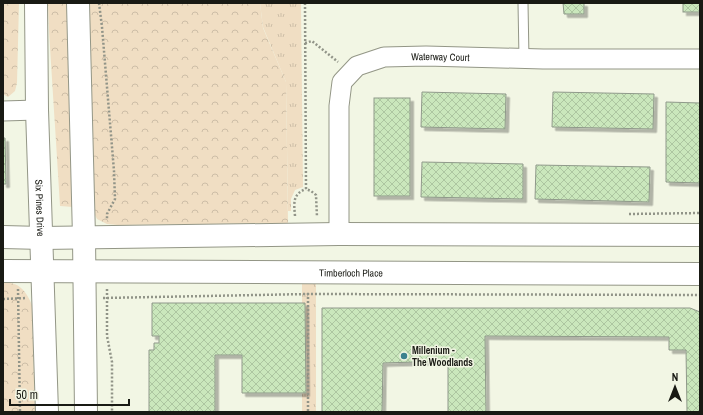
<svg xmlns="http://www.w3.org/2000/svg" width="703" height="415" viewBox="0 0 703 415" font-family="'Archivo Narrow',sans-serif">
<defs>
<pattern id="grass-tufts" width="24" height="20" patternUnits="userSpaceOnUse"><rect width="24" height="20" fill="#f0dec3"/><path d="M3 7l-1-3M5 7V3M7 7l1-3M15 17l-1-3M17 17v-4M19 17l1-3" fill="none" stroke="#cdbea7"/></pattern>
<pattern id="forest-crowns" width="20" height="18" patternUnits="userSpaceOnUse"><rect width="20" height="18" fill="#f0dec3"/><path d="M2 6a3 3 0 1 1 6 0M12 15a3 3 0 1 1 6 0" fill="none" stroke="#cdbea7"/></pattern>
<pattern id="building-cross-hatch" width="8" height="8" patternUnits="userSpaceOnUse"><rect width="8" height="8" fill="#cae7bc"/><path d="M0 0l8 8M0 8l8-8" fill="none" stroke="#adc6a1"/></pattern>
<filter id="shadow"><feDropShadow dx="3.5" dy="3.5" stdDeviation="0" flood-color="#0004"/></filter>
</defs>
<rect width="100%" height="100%" fill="#f2f6e4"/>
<g fill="url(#grass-tufts)">
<path d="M260 3H301L303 187 295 190 291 199V211H288L286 82 263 27Z"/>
<rect x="302" y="283" width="14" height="129"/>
</g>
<g fill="url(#forest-crowns)">
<path d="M3 3H19L17 83 15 91 8 97 3 94Z"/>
<path d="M48 3H70L73 207 60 206 49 31Z"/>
<path d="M89 3H260L263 28 286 82 288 223 118 225 107 224 97 219 93 211 92 199Z"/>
<path d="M3 282C19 282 26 291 32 305L35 412H3Z"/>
</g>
<g fill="url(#building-cross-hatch)" stroke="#8f998a" filter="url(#shadow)">
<path d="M563 3H584V14H564Z"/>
<rect x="683" y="3" width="17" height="9"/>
<path d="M422 92 506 94 505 129 421 127Z"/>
<path d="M553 92 654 94 653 129 552 127Z"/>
<rect x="374" y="98" width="36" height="98"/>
<path d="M666 102 700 103V183L666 182Z"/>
<path d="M3 138H5L6 184H3Z"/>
<path d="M422 162 523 164V199L421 197Z"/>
<path d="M536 165 650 167 649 202 535 199Z"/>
<path d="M152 303H305L306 393H242V355H215V412H149V350H154V343H159V336H152Z"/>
<path d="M322 308H690L700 312V412H687L686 350H669V337L485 336 486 412H448V361L383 363 382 412H322Z"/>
</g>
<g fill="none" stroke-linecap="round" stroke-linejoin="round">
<defs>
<path id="lane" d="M523 3 524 59"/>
<g id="street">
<path d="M3 111 37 110"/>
<path id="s1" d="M339 234V106L342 82 357 66 384 57 426 56 543 59H700"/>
</g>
<g id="secondary">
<path id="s2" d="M36 3 37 110 47 412"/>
<path d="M78 3 84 237 86 412"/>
<path d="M3 237 42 238 339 234 700 235"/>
<path id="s3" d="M3 271 700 274"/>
</g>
</defs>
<use href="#lane" stroke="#939686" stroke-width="11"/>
<use href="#street" stroke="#939686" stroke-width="21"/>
<use href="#secondary" stroke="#939686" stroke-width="24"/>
<g stroke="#919488" stroke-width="2.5" stroke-dasharray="2 2" stroke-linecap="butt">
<path d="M99 3 102 27 114 171 115 199 107 214V220"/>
<path d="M305 3 306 189 311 191 316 195 317 217"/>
<path d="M305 43 312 41 338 62"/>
<path d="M629 214 700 213"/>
<path d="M295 216C294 204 292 194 306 189"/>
<path d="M18 289 20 412"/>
<path d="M107 289V336L112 362V412"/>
<path d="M308 293V412"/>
<path d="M103 298 308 294 700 295"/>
<path d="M3 299 26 298"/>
</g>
<use href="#lane" stroke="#fff" stroke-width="9"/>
<use href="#street" stroke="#fff" stroke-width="19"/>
<use href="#secondary" stroke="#fff" stroke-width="22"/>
</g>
<circle fill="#3c818e" stroke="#f2f6e4" stroke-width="1.5" cx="404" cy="356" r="4"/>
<g text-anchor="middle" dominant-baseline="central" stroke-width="3" stroke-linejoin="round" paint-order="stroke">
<g font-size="10" fill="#191a14" stroke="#f2f6e4">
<text stroke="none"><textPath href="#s1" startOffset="259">Waterway Court</textPath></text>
<text stroke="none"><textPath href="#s2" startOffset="205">Six Pines Drive</textPath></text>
<text stroke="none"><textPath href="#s3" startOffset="348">Timberloch Place</textPath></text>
</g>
<g font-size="10" font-weight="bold" fill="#191a14" stroke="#f2f6e4" text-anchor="start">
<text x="412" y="350">Millenium -<tspan x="412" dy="12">The Woodlands</tspan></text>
</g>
</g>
<rect width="703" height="415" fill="none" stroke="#191a14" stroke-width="8"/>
<g transform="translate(675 387)" stroke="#f2f6e4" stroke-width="3" paint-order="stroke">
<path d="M0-3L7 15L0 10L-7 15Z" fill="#191a14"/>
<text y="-6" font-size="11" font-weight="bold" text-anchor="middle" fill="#191a14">N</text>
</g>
<path d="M10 399v6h119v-6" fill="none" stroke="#191a14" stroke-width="2"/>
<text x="16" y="399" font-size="12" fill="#191a14" stroke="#f2f6e4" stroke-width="3" paint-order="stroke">50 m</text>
</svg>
